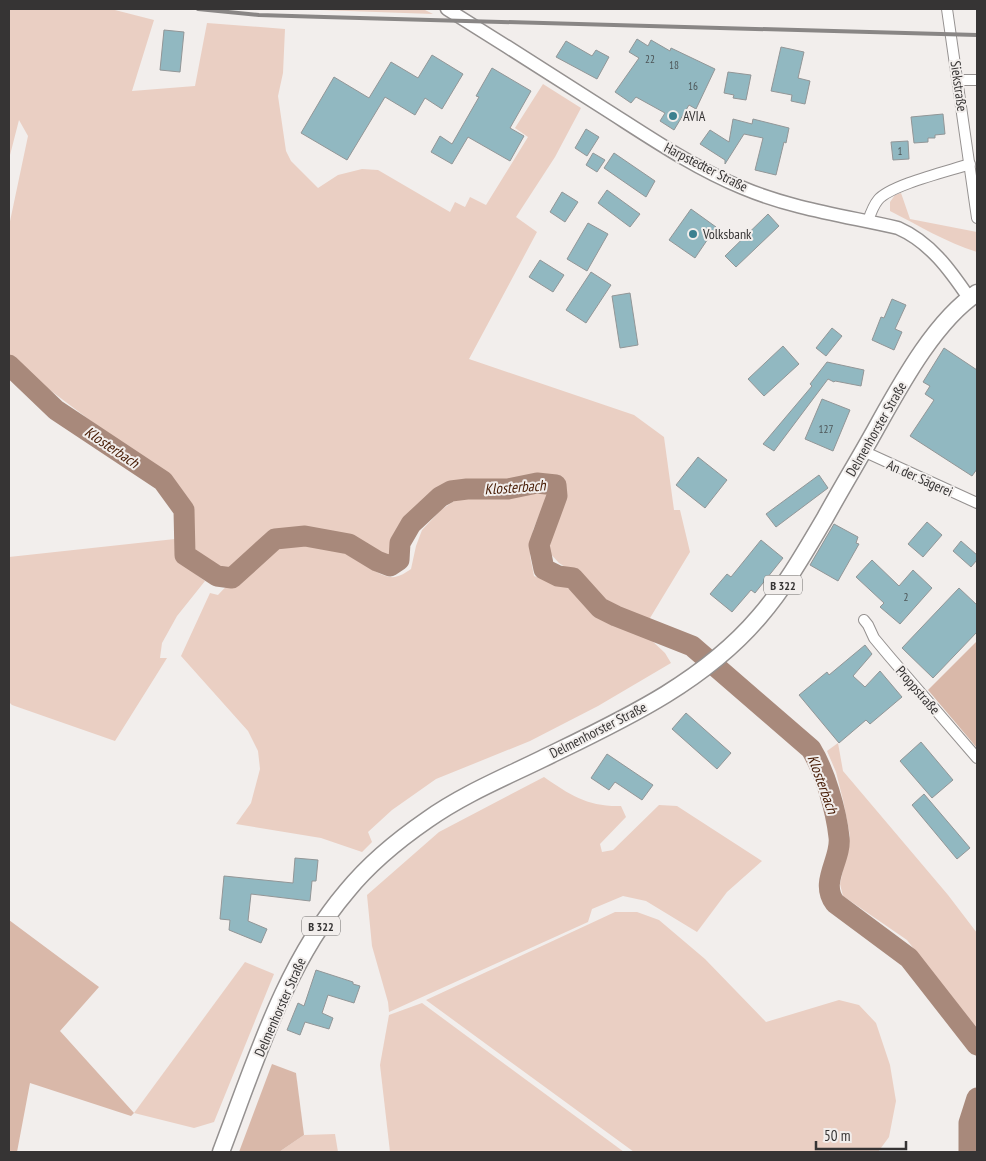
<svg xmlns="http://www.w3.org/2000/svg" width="986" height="1161" viewBox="0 0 986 1161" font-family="'PT Sans Narrow',sans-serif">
<rect width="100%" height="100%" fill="#f2eeec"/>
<g fill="#eacfc3">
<path d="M9 9H111L154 20 132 91 195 86 207 23 285 29 283 73 278 96 286 151 291 161 318 188 338 175 362 169 378 170 450 212 455 202 465 207 470 197 486 205 528 137 515 128 543 84 581 108 555 157 516 217 537 232 469 359 634 415 664 437 674 510H680L690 552 647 623 630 617 611 606 587 581 559 563 548 551 555 525 564 503V485L553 478 498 484 458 483 418 510 401 527 396 543 397 552 388 556 355 540 311 535H277L237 571 221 573 190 554 188 508 168 479 14 363 9 361V226L28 136 19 120 9 159Z"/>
<path d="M292 9H423L433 14Z"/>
<path d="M901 193 910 219 977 232V252C945 242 920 226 890 211V202L895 195Z"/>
<path d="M545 489 548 495 533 530 530 556 534 576 569 588 595 616 628 631 649 638 665 653 671 663 598 706 530 741 436 779 392 810 368 832 372 842 362 852 321 838 236 824 251 803 260 769 258 751 248 731 181 656 210 593 218 595C233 580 251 560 271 551 291 542 335 545 353 556 365 563 376 575 390 577 398 578 405 573 411 569L416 546 422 530 441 510 454 501 474 497H500Z"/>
<path d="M175 539C178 564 187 567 205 581L177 616 162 643 160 658H167L115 741 12 705 9 702V557Z"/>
<path d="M838 743 843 771 948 895 977 933V1029L907 940 843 896 840 884 850 836 843 800 836 772 827 751Z"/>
<path d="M544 777C570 795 588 807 621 806L626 817 600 844 602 852 613 850 659 805 677 806 762 861 727 892 697 932 646 901 623 896 592 909 588 922 389 1012 388 1002 372 946 367 895 439 832Z"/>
<path d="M615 912H637L659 920 705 959 766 1022 839 1000 859 1005 876 1023 890 1065 896 1101 889 1137 878 1152H634L426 1000Z"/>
<path d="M245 962 274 974 214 1122 194 1128 134 1113Z"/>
<path d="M422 1003 624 1152H390L380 1065 389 1015Z"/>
<path d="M335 1134 338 1152H279L304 1135Z"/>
</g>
<g fill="#d9b8a9">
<path d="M977 641V748L928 690Z"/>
<path d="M9 920 99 987 60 1031 134 1113 131 1116 30 1083 17 1152H9Z"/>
<path d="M272 1064 296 1073 304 1135 279 1152H239Z"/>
</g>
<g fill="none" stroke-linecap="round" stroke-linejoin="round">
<g stroke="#a8897b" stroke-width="21">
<path d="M9 365 56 410 163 481 184 510 185 555 217 576 232 578 275 539 305 536 349 544 377 561 390 566 399 560 400 543 411 524 440 497 451 491 467 489H508L537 483 556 485 557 496 539 545 544 569 558 576 573 578 600 608 616 616 692 646 811 749C825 772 836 810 839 837 842 859 819 882 835 903L909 958 977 1045"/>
<path d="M969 1152V1123L977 1098"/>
</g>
</g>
<g fill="#91b8c1" stroke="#929697">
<path d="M164 30 184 32 180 72 160 70Z"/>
<path d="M637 39 648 46 651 40 670 51 671 48 715 69 696 109 689 105 674 130 660 121 665 113 636 97 631 103 615 92 639 58 629 52Z"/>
<path d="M566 41 592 56 596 50 609 57 597 79 556 57Z"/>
<path d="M781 47 804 52 798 78 810 81 805 104 791 101 792 95 771 91Z"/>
<path d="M432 55 463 74 442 109 425 98 415 115 385 97 347 160 301 133 334 77 369 98 391 62 418 78Z"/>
<path d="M492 68 531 91 510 128 524 136 510 161 468 137 452 164 431 152 440 136 452 144 479 97 476 96Z"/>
<path d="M728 72 751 75 746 100 733 98 734 95 724 93Z"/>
<path d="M943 114 945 134 935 135V138H928V142L914 143 911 117Z"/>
<path d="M733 119 752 124 753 119 789 128 786 143 784 142 776 175 755 170 763 138 744 134 725 164V160L700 144 710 130 729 142Z"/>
<path d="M586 129 599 137 587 156 575 148Z"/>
<path d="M908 141 909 159 893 160 891 142Z"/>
<path d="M593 153 605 160 597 172 586 165Z"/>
<path d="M614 153 655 181 646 197 604 168Z"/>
<path d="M607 190 640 214 630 227 598 203Z"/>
<path d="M562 192 578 202 565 222 550 212Z"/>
<path d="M691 209 716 227 695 258 669 240Z"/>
<path d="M768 214 779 226 736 267 725 256Z"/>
<path d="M588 223 608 234 587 271 567 259Z"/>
<path d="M540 260 564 275 553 292 529 277Z"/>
<path d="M591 272 611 285 586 323 566 310Z"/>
<path d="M630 293 638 345 620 348 612 296Z"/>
<path d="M892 299 906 305 895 329 902 332 894 350 872 340 881 317 884 318Z"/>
<path d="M832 328 842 336 826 356 816 348Z"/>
<path d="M783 346 799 364 764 396 748 379Z"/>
<path d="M944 348 977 370V469L972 476 910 436 934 400 925 394 930 386 923 382Z"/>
<path d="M827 362 864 370 861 386 835 381 834 382 828 379 774 451 763 444 812 386 810 384Z"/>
<path d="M822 399 850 410 833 451 805 439Z"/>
<path d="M698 457 727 480 705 508 676 485Z"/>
<path d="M819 475 828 488 776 527 766 514Z"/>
<path d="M927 522 942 535 923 557 908 544Z"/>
<path d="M834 524 858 537 856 543 859 544 838 581 810 565Z"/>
<path d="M761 540 783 558 755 593 751 590 732 612 710 594 727 574 731 577Z"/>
<path d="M961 541 977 555V560L971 567 953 551Z"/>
<path d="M872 560 899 586 913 570 932 588 900 624 880 607 884 603 856 577Z"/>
<path d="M959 588 977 605V632L933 678 902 648Z"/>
<path d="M865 645 872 654 853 676 865 687 880 671 902 697 870 724 866 720 839 743 799 695 827 672 829 675Z"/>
<path d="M686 713 731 753 717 769 672 729Z"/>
<path d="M921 742 953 780 932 798 900 761Z"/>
<path d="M607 754 653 785 642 800 615 782 609 790 591 778Z"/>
<path d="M924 794 970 848 957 859 912 805Z"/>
<path d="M295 858 318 860 316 881H312L310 901 251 894 248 921 267 929 261 943 229 930 230 920 220 919 224 876 293 883Z"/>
<path d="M316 970 353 982V984L360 986 354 1003 328 995 322 1013 333 1018 329 1029 305 1022 300 1035 287 1030 298 1003 304 1006Z"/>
</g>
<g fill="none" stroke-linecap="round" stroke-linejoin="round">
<defs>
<g id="minor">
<path d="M947 9 977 218"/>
<path d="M958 80H977"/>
<path d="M868 221C870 215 873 206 878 200 890 185 949 171 970 164"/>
<path d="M863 451 977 503"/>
<path d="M864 620 868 625 874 638 889 656 977 758"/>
</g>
<path id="tertiary" d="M447 9C500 42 552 75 605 109 649 137 694 168 743 188 793 209 846 216 898 228 930 242 950 270 969 298"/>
<path id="primary" d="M221 1152C255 1063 284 965 347 891 369 864 398 840 427 820 462 795 503 778 542 759 620 721 702 684 759 617 785 587 805 552 825 518 842 487 861 456 878 425 902 382 936 320 977 293"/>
</defs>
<use href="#minor" stroke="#959190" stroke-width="12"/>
<use href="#tertiary" stroke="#959190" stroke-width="15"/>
<use href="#primary" stroke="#959190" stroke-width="19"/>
<use href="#minor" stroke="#fff" stroke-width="10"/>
<use href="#tertiary" stroke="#fff" stroke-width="12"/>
<use href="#primary" stroke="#fff" stroke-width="16"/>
<path stroke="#898685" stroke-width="4" d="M198 9 259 15 324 17 977 35"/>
</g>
<g fill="#3c808f" stroke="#f2eeec" stroke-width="2">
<circle cx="673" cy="116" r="5"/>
<circle cx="693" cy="234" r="5"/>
</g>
<g text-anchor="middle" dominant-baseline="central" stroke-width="4" stroke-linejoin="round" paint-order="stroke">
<g font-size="11" fill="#4d5557">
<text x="650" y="59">22</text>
<text x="674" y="65">18</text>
<text x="693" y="86">16</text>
<text x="900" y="151">1</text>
<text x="826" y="429">127</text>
<text x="906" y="597">2</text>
</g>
<g fill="#f2eeec" stroke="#6e6c6b" stroke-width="1">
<rect x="764" y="575.5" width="38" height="19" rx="4"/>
<rect x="302" y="916.5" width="38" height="19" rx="4"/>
</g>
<g font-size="12" font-weight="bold" fill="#363434">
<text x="783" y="585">B 322</text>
<text x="321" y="926">B 322</text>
</g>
<g font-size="14" fill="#363434" stroke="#f2eeec">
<text transform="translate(959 86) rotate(82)">Siekstraße</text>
<text transform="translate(706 167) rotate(27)">Harpstedter Straße</text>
<text transform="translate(876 429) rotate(-60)">Delmenhorster Straße</text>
<text transform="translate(920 478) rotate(24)">An der Sägerei</text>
<text transform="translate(918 690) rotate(49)">Proppstraße</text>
<text transform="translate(598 730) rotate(-27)">Delmenhorster Straße</text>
<text transform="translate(280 1007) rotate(-66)">Delmenhorster Straße</text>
</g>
<g font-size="14" fill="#363434" stroke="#f2eeec" text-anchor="start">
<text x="683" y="116">AVIA</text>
<text x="703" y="234">Volksbank</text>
</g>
<g font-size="15" font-style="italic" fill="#4b2009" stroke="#f2eeec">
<text transform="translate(112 447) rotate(34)">Klosterbach</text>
<text transform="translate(515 487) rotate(-4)">Klosterbach</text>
<text transform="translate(823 784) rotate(70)">Klosterbach</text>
</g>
</g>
<rect width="986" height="1161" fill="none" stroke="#363434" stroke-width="20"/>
<path d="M816 1141v8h90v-8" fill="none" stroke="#363434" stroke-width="2.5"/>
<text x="824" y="1141" font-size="15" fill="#363434" stroke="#f2eeec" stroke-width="4" paint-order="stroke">50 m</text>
</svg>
